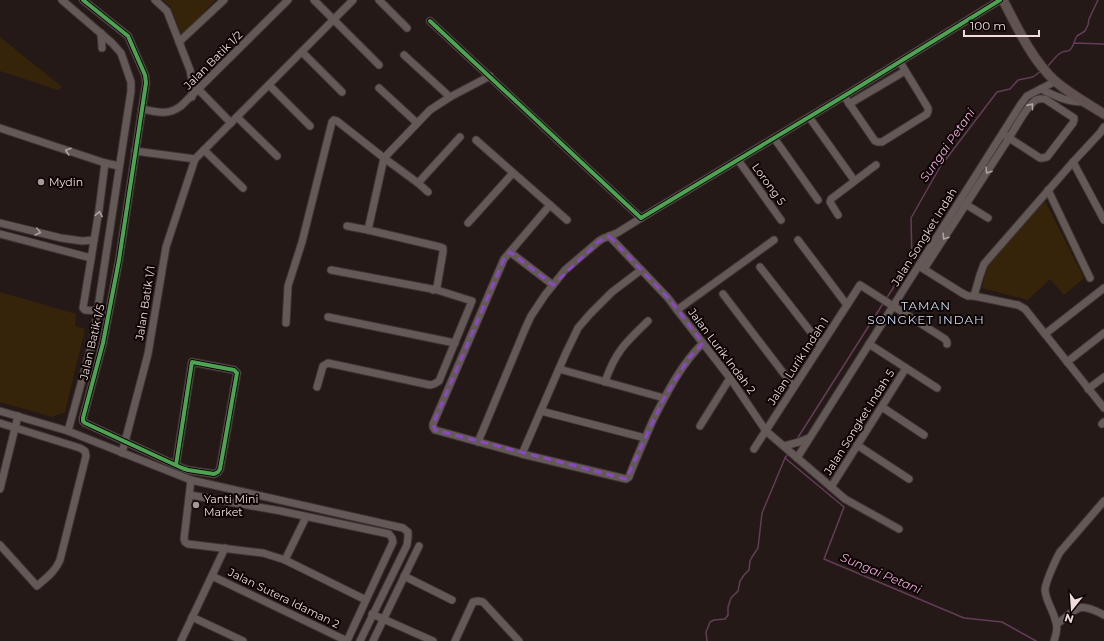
<svg xmlns="http://www.w3.org/2000/svg" width="1104" height="641" viewBox="0 0 1104 641" font-family="Montserrat,sans-serif">
<rect width="100%" height="100%" fill="#251918"/>
<g fill="#352409">
<path d="M163 0H215L182 37 170 6Z"/>
<path d="M0 37 62 87 58 90 0 71Z"/>
<path d="M1045 201 1084 278 1064 295 1050 279 1028 300 982 288 987 264Z"/>
<path d="M0 292 76 314 75 326 85 329 65 412 52 417 0 402Z"/>
</g>
<g fill="none" stroke-linecap="round" stroke-linejoin="round">
<g stroke="#633c57" stroke-width="1.5">
<path d="M1074 42 1077 36 1085 31 1088 25 1089 19 1098 0"/>
<path d="M1047 67C1051 63 1055 57 1059 54 1066 48 1069 56 1074 43L1104 44"/>
<path d="M886 299 912 259 911 218 940 167 997 92 1010 89 1018 80 1033 77 1041 71"/>
<path d="M797 439 884 302"/>
<path d="M788 454 785 458 844 507 824 559 964 618 1002 622 1036 641"/>
<path d="M707 641 706 632 710 622 714 620 725 619 728 615V607L731 598 738 591 740 581 744 575 749 570 750 561 752 557 758 548 762 513 785 458"/>
</g>
<defs>
<g id="minor">
<path d="M62 0 112 43 121 53 131 82V91L93 340 68 431"/>
<path d="M83 0 128 36 145 75 146 83 119 260 103 343 83 418V421L85 423 182 468 188 470 214 474 218 472 220 469 237 373 234 370 192 362 176 465"/>
<path d="M155 0 167 11 190 70 193 87 192 97"/>
<path d="M314 0 379 65"/>
<path d="M379 0 407 28"/>
<path d="M430 21 641 218 844 96 1000 0"/>
<path d="M101 33 102 48"/>
<path d="M179 42 224 0"/>
<path d="M302 52 342 92"/>
<path d="M404 55 450 97"/>
<path d="M269 85 310 126"/>
<path d="M379 88 417 123"/>
<path d="M1041 89C1056 96 1066 102 1084 102"/>
<path d="M199 90 231 123"/>
<path d="M844 96 875 141 878 142H882L927 114 928 111V108L900 62"/>
<path d="M849 104 905 71"/>
<path d="M142 109C158 112 167 116 181 106L288 0"/>
<path d="M237 117 277 156"/>
<path d="M809 117 854 180"/>
<path d="M0 128 105 163 119 166"/>
<path d="M774 138 818 200"/>
<path d="M476 140 567 220"/>
<path d="M204 150 243 188"/>
<path d="M135 151 195 159"/>
<path d="M738 160 781 220"/>
<path d="M1073 162 1104 220"/>
<path d="M418 183 460 137"/>
<path d="M1048 190 1090 278"/>
<path d="M962 202 988 218"/>
<path d="M550 205 504 259 433 424V427L435 430 522 454 626 479 629 477C636 458 645 439 653 420 667 393 681 364 703 343"/>
<path d="M838 215 830 202 831 199 876 165"/>
<path d="M0 223 61 238 82 241 94 240"/>
<path d="M468 223 513 173"/>
<path d="M347 226 368 230"/>
<path d="M0 234 91 258"/>
<path d="M609 236 668 298 677 310 730 378 766 431 845 499 899 529"/>
<path d="M798 240 847 305"/>
<path d="M510 252 553 285"/>
<path d="M760 267 821 345"/>
<path d="M922 268 962 293 968 296H974L1018 305 1025 309 1104 408"/>
<path d="M924 269 1009 138C1014 130 1028 104 1036 100 1039 98 1042 99 1045 99L1074 118V120L1073 123 1047 157 1042 158H1040L1003 134"/>
<path d="M433 290 437 287 443 252V248L440 247 368 230 384 158 430 110 450 97 490 76"/>
<path d="M723 294 794 387"/>
<path d="M974 296 980 275 984 264 1073 162 1100 133 1104 127"/>
<path d="M677 310 774 240"/>
<path d="M98 311 85 310 83 308 99 210 105 163"/>
<path d="M328 317 455 343"/>
<path d="M286 323 288 286 302 242 332 122 334 120 337 121 384 158 418 183 428 192"/>
<path d="M1045 334 1104 288"/>
<path d="M869 344 937 388"/>
<path d="M1067 362 1104 333"/>
<path d="M559 369 664 398"/>
<path d="M605 382C615 352 626 342 648 321"/>
<path d="M317 387 323 366 328 363 430 385 434 384 439 381 472 301 437 290 331 270"/>
<path d="M1088 389 1104 377"/>
<path d="M882 407 924 435"/>
<path d="M0 411 68 431 191 480 403 528 408 532V537L407 545 360 641"/>
<path d="M541 411 645 438"/>
<path d="M0 423 80 448 85 451 86 456 60 560C55 572 46 578 37 586L0 545"/>
<path d="M1102 424 1104 422"/>
<path d="M700 426 730 378"/>
<path d="M478 442 525 329 531 316 545 295 565 270 599 241 602 239 617 233 641 218"/>
<path d="M857 445 909 479"/>
<path d="M784 446 799 442 809 438"/>
<path d="M754 449 860 285 945 339 947 342V344"/>
<path d="M122 453 148 354 166 247 195 159 353 0"/>
<path d="M522 454 565 355 578 328 590 314 612 292 641 270"/>
<path d="M797 458 1021 104 1027 96 1056 81"/>
<path d="M191 480 184 539 185 542 188 544 263 553 285 560 366 600"/>
<path d="M831 487 906 368"/>
<path d="M0 489 18 416"/>
<path d="M190 495 281 511 389 534 392 538 393 542 347 641"/>
<path d="M285 560 306 517"/>
<path d="M212 576 347 641"/>
<path d="M404 576 452 600"/>
<path d="M372 614 433 641"/>
<path d="M192 617 243 641"/>
<path d="M1057 624C1078 608 1078 601 1104 615"/>
<path d="M181 641 225 548"/>
<path d="M373 641 419 546"/>
<path d="M455 641 473 602 478 601 483 602 519 641"/>
<path d="M1054 641C1056 635 1058 628 1056 623 1054 611 1046 602 1045 590 1045 583 1056 559 1060 552L1104 501"/>
</g>
<path id="major" d="M1003 0C1017 27 1032 60 1055 81 1070 94 1088 104 1104 114"/>
</defs>
<use href="#minor" stroke="#3f3434" stroke-width="9"/>
<use href="#major" stroke="#3f3434" stroke-width="11"/>
<use href="#minor" stroke="#635957" stroke-width="7"/>
<use href="#major" stroke="#60534f" stroke-width="9"/>
<defs>
<g id="cycleway">
<path d="M83 0 128 36 145 75 146 83 119 260 103 343 83 418V421L85 423 182 468 188 470 214 474 218 472 220 469 237 373 234 370 192 362 176 465"/>
<path d="M430 21 641 218 844 96 1000 0"/>
</g>
</defs>
<use href="#cycleway" stroke="#0d0404" stroke-width="6"/>
<use href="#cycleway" stroke="#4ca352" stroke-width="4"/>
</g>
<defs><path id="oneway-chevron" d="M-2-3.5L2.5 0L-2 3.5" fill="none" stroke-width="1.6" stroke-linecap="round" stroke-linejoin="round"/></defs>
<g stroke="#afa2a0">
<use href="#oneway-chevron" transform="translate(1031 106) rotate(-51)"/>
<use href="#oneway-chevron" transform="translate(68 151) rotate(-162)"/>
<use href="#oneway-chevron" transform="translate(988 171) rotate(123)"/>
<use href="#oneway-chevron" transform="translate(99 214) rotate(-80)"/>
<use href="#oneway-chevron" transform="translate(38 232) rotate(14)"/>
<use href="#oneway-chevron" transform="translate(945 237) rotate(123)"/>
</g>
<path fill="none" stroke="#8c47c3" stroke-width="3" stroke-dasharray="8 5" stroke-linejoin="round" d="M609 236 668 298 703 343 688 359 664 398 626 479 435 430 433 424 504 259 510 252 553 285 599 241Z"/>
<g fill="#a89897" stroke="#0d0404" stroke-width="1.5">
<circle cx="41" cy="182" r="4"/>
<circle cx="196" cy="505" r="4"/>
</g>
<g text-anchor="middle" dominant-baseline="central" stroke-width="4" stroke-linejoin="round" paint-order="stroke">
<g font-size="11" fill="#eedddb" stroke="#0d0404">
<text transform="translate(213 60) rotate(-45)">Jalan Batik 1/2</text>
<text transform="translate(769 184) rotate(54)">Lorong 5</text>
<text transform="translate(924 237) rotate(-58)">Jalan Songket Indah</text>
<text transform="translate(145 303) rotate(-81)">Jalan Batik 1/1</text>
<text transform="translate(92 342) rotate(-77)">Jalan Batik 1/5</text>
<text transform="translate(722 351) rotate(53)">Jalan Lurik Indah 2</text>
<text transform="translate(798 361) rotate(-57)">Jalan Lurik Indah 1</text>
<text transform="translate(859 422) rotate(-58)">Jalan Songket Indah 5</text>
<text transform="translate(284 598) rotate(26)">Jalan Sutera Idaman 2</text>
</g>
<g font-size="11" fill="#eedddb" stroke="#0d0404" text-anchor="start">
<text x="49" y="182">Mydin</text>
<text x="204" y="499">Yanti Mini<tspan x="204" dy="13">Market</tspan></text>
</g>
<g font-size="12" font-style="italic" fill="#f0aadc" stroke="#0d0404">
<text transform="translate(947 145) rotate(-55)">Sungai Petani</text>
<text transform="translate(881 573) rotate(23)">Sungai Petani</text>
</g>
<g font-size="12" letter-spacing="1" fill="#cddaf5" stroke="#0d0404">
<text x="926" y="305">TAMAN<tspan x="926" dy="14">SONGKET INDAH</tspan></text>
</g>
</g>
<g transform="translate(1072 609) rotate(197)" stroke="#0d0404" stroke-width="3" paint-order="stroke">
<path d="M0-3L7 15L0 10L-7 15Z" fill="#eedddb"/>
<text y="-6" font-size="11" font-weight="bold" text-anchor="middle" fill="#eedddb">N</text>
</g>
<path d="M964 30v6h75v-6" fill="none" stroke="#eedddb" stroke-width="2"/>
<text x="970" y="30" font-size="12" fill="#eedddb" stroke="#0d0404" stroke-width="3" paint-order="stroke">100 m</text>
</svg>
